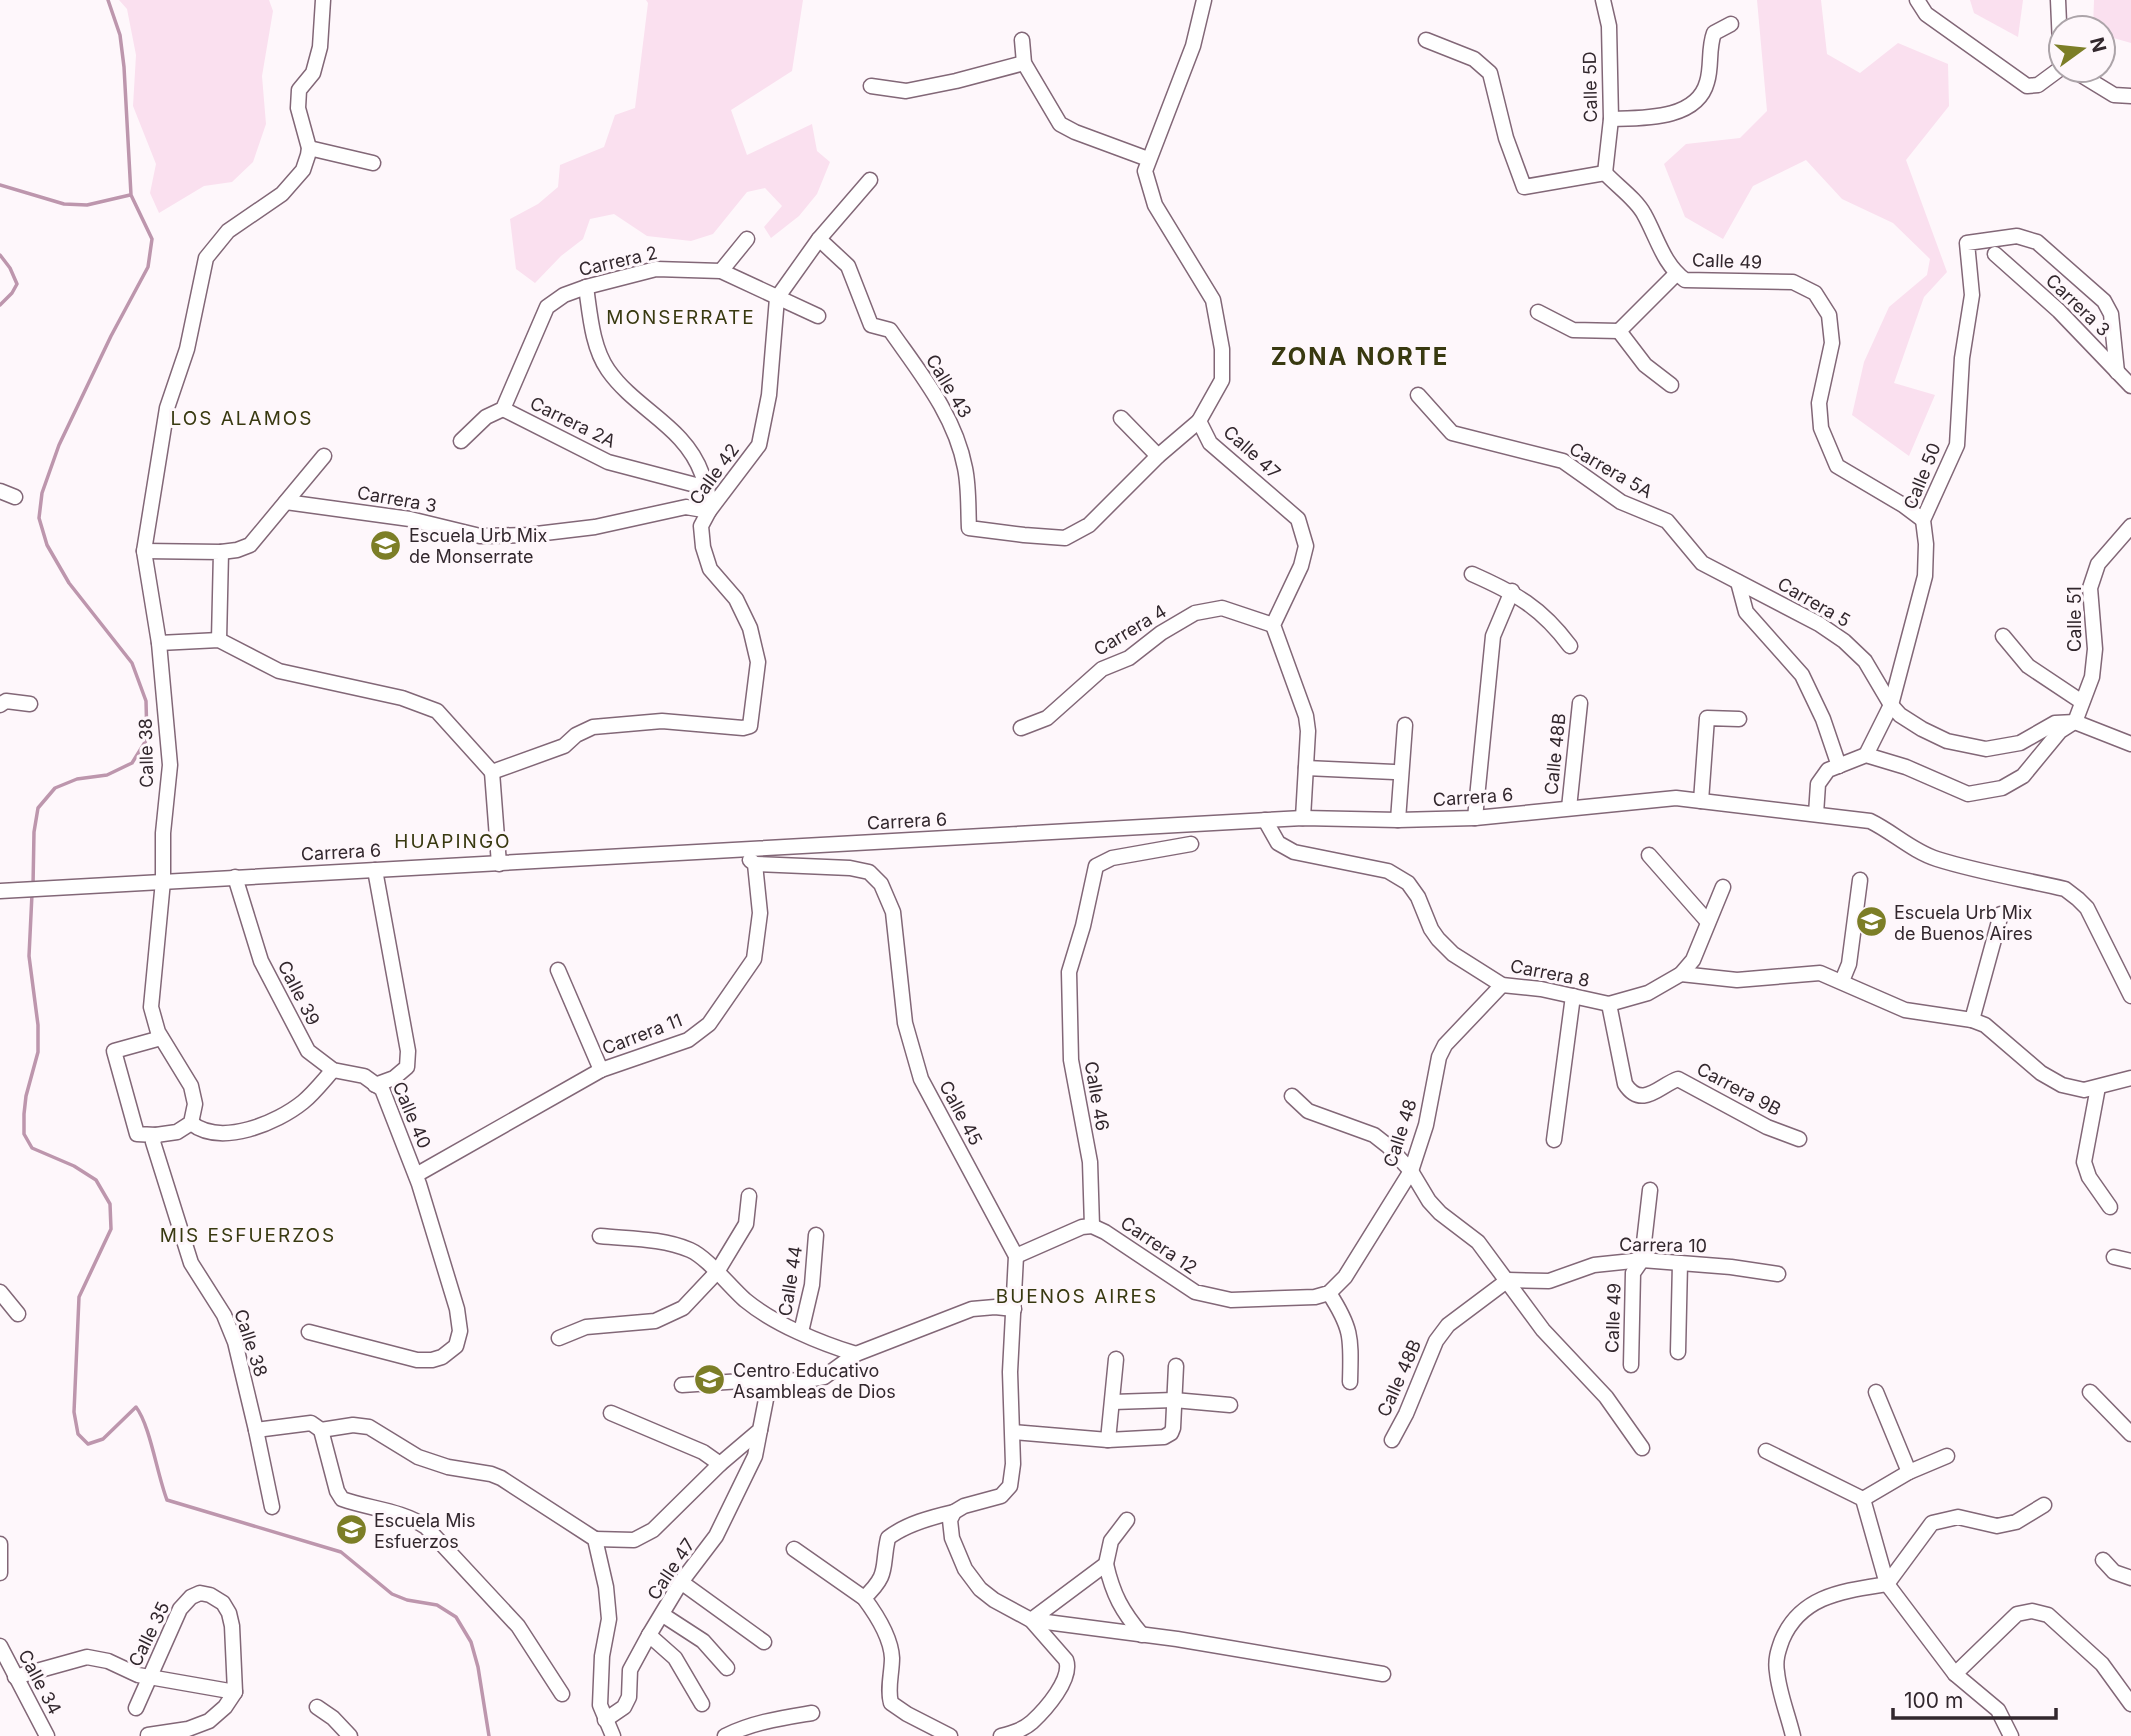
<svg xmlns="http://www.w3.org/2000/svg" width="2131" height="1736" viewBox="0 0 2131 1736" font-family="Inter,sans-serif">
<rect width="100%" height="100%" fill="#fef7fb"/>
<g fill="#fae0ef">
<path d="M119 0H269L273 11 262 76 266 124 253 162 232 182 204 186 159 213 150 193 156 164 133 106 136 55 127 9Z"/>
<path d="M646 0H803L792 71 731 110 747 155 812 124 817 151 830 162 817 194 799 216 771 238 764 227 782 206 765 188 747 192 713 234 691 241 647 236 614 214 590 219 583 239 561 256 535 283 516 269 510 219 538 204 558 187 560 165 604 147 615 115 635 108 648 3Z"/>
<path d="M1757 0H1821L1827 54 1860 73 1898 43 1948 64 1949 106 1906 160 1947 272 1924 297 1894 383 1935 395 1909 456 1852 415 1864 362 1889 307 1927 275 1930 259 1893 223 1842 199 1806 160 1753 186 1723 239 1685 217 1664 164 1686 144 1740 138 1767 111Z"/>
<path d="M1970 0H2023L2018 37 1974 13Z"/>
<path d="M2094 0H2131V43L2103 35V28H2093Z"/>
</g>
<g fill="none" stroke-linecap="round" stroke-linejoin="round">
<g stroke="#bd96ad" stroke-width="3.5">
<path d="M0 185 64 204 87 205 130 195"/>
<path d="M0 255 10 268 17 284 12 293 0 305"/>
<path d="M33 886 34 832 38 808 55 788 77 779 107 775 132 763 147 739 146 701 132 663 69 583 47 545 39 518 42 493 59 445 111 336 148 267 152 239 131 195 124 67 120 35 108 0"/>
<path d="M32 894 29 956 38 1025V1052L26 1096 24 1114V1134L32 1148 74 1166 96 1180 110 1204 111 1229 79 1297 74 1412 78 1434 88 1444 103 1439 136 1407C150 1425 157 1474 167 1500L341 1552 392 1594 407 1600 437 1605 456 1617 471 1642 478 1667 489 1736"/>
</g>
<defs>
<g id="minor">
<path d="M1204 0 1193 46 1145 171 1155 205 1213 300 1222 349V380L1199 421 1210 443 1298 519 1306 546 1301 566 1273 625 1306 716 1308 731 1303 818"/>
<path d="M1603 0 1609 26 1611 119 1605 173"/>
<path d="M1917 0 1926 14 2027 86 2038 85 2061 68"/>
<path d="M2058 0 2061 68"/>
<path d="M1022 40 1024 63 1060 124 1075 132 1148 159"/>
<path d="M1426 40 1474 59 1490 73 1506 138 1524 187 1605 173"/>
<path d="M2073 70 2114 95 2131 96"/>
<path d="M871 86 906 91 956 81 1024 63"/>
<path d="M1611 119C1643 118 1697 120 1707 82 1712 66 1708 49 1714 33L1731 24"/>
<path d="M309 148 373 163"/>
<path d="M1605 173C1617 186 1636 199 1644 214 1657 237 1663 264 1685 280L1793 282 1815 293 1829 315 1832 343 1819 403 1821 428 1837 466 1903 505 1923 520"/>
<path d="M819 239 848 266 871 325 890 330C920 373 955 415 965 468 969 487 968 508 969 528L1024 535 1065 538 1089 525 1158 456 1199 421"/>
<path d="M1995 254 2059 311 2131 386"/>
<path d="M721 271 747 239"/>
<path d="M1538 312 1573 330 1619 331"/>
<path d="M1619 331 1676 274"/>
<path d="M1619 331 1645 365 1671 385"/>
<path d="M1418 395 1452 433 1563 461 1621 502 1667 521 1702 563 1819 624 1844 641 1865 661 1891 705 1900 715 1922 729 1947 741 1986 749 2020 743 2055 723 2075 722 2131 744"/>
<path d="M503 409 608 462 707 488"/>
<path d="M1121 418 1158 456"/>
<path d="M461 441 486 417 503 409 547 307 564 295 586 287 656 269 721 271 818 316"/>
<path d="M0 491 15 497"/>
<path d="M286 502 410 519 480 536 528 535 595 527 686 507 709 511C710 497 707 487 702 474 685 426 636 410 608 370 592 347 590 314 586 287"/>
<path d="M144 551 221 552 219 640"/>
<path d="M221 552 237 550 250 545 324 456"/>
<path d="M1472 574C1515 593 1541 607 1570 646"/>
<path d="M1738 582 1746 612 1802 675 1823 719 1839 766"/>
<path d="M2003 636 2028 666 2082 702"/>
<path d="M159 643 219 640 279 671 402 698 437 711 492 772 564 746 576 735 593 727 662 721 743 728 750 726 758 662 750 628 736 599 710 569 703 547 701 526 709 511 759 445 769 395 777 298 819 239 870 180"/>
<path d="M0 705 6 701 30 704"/>
<path d="M2075 722 2092 677 2095 649 2090 588 2098 564 2131 526"/>
<path d="M1021 728 1047 718 1102 669 1129 658 1161 633 1195 613 1222 608 1273 625"/>
<path d="M1866 755 1891 705 1925 576 1926 544 1923 520 1957 445 1962 358 1972 295 1967 243 2017 236 2037 242 2104 301 2111 314 2117 372"/>
<path d="M1306 768 1394 772"/>
<path d="M492 772 499 864"/>
<path d="M1701 801 1707 718 1739 719"/>
<path d="M1569 808 1580 703"/>
<path d="M1816 814 1818 784 1828 770 1866 755 1906 767 1968 794 2002 788 2023 776 2060 731 2074 722"/>
<path d="M1475 818 1493 636 1512 591"/>
<path d="M1265 820 1278 843 1294 852 1388 871 1408 883 1418 897 1431 929 1438 939 1453 954 1502 985 1541 989 1609 1004 1648 993 1681 974 1693 960 1723 887"/>
<path d="M1398 820 1405 725"/>
<path d="M1649 855 1708 922"/>
<path d="M755 864 850 868 869 872 881 884 893 912 905 1023 921 1079 1016 1256 1010 1372 1013 1464 1010 1486 1001 1496 964 1506 954 1512 950 1520 952 1538 965 1569 980 1589 994 1600 1031 1620 1066 1660C1073 1679 1045 1710 1032 1722 1023 1730 1012 1733 1001 1736"/>
<path d="M375 870 408 1051 407 1067 394 1078 375 1085"/>
<path d="M235 877 261 961 308 1051 333 1070 364 1076 382 1089 419 1184 457 1309 460 1331 456 1346 442 1357 432 1360H417L309 1332"/>
<path d="M0 891 1303 818 1398 820 1475 818 1676 798 1870 821C1893 832 1912 851 1937 859 1978 872 2022 879 2065 889L2078 899 2087 908 2131 996"/>
<path d="M558 970 601 1070"/>
<path d="M1681 974 1737 980 1820 973 1905 1010 1972 1020 1985 1025 2041 1073 2062 1085 2084 1090 2131 1078"/>
<path d="M1842 981 1849 964 1860 880"/>
<path d="M1609 1004 1625 1084C1642 1110 1660 1085 1678 1079L1767 1127 1799 1139"/>
<path d="M1972 1020 2001 914"/>
<path d="M2098 1087 2084 1162 2089 1177 2110 1207"/>
<path d="M1292 1096 1308 1111 1374 1135 1388 1146 1411 1171 1429 1201 1440 1213 1478 1242 1543 1330 1606 1397 1642 1448"/>
<path d="M191 1123C221 1147 277 1123 303 1102 314 1093 324 1080 333 1070"/>
<path d="M156 1135 137 1134 114 1051 161 1038"/>
<path d="M1554 1140 1573 996"/>
<path d="M416 1175 601 1070 688 1040 709 1024 754 959 760 913 755 864 750 860"/>
<path d="M1092 1226 1090 1162 1071 1060 1069 972 1083 926 1096 866 1112 858 1191 844"/>
<path d="M600 1236C630 1239 662 1238 690 1250 708 1258 729 1286 745 1300 774 1324 820 1343 856 1354"/>
<path d="M1016 1256 1082 1227 1092 1226 1105 1232 1195 1292 1231 1300 1315 1297 1329 1293 1345 1277 1411 1171 1426 1125 1439 1057 1445 1045 1502 985"/>
<path d="M2114 1257 2131 1261"/>
<path d="M0 1292 18 1314"/>
<path d="M1329 1293C1353 1330 1351 1339 1350 1382"/>
<path d="M801 1332 812 1285 816 1235"/>
<path d="M559 1338 586 1327 655 1321 683 1308 717 1272 746 1224 749 1196"/>
<path d="M1678 1352 1680 1263"/>
<path d="M1631 1365 1633 1273 1642 1260 1650 1190"/>
<path d="M682 1385 770 1379 802 1381 824 1377 856 1354 972 1309 995 1307 1014 1309"/>
<path d="M1876 1392 1909 1472"/>
<path d="M2090 1392 2131 1434"/>
<path d="M1113 1402 1174 1400 1230 1405"/>
<path d="M611 1413 703 1452 720 1464"/>
<path d="M256 1430 311 1423 321 1430 353 1425 369 1427 418 1457 448 1467 491 1474 501 1478 595 1539 606 1587 609 1619 602 1656 600 1705 613 1736"/>
<path d="M321 1430 337 1491 342 1499C370 1509 401 1510 426 1527L518 1626 562 1694"/>
<path d="M1013 1432 1108 1440 1164 1437 1171 1433 1173 1428 1176 1366"/>
<path d="M1108 1440 1116 1359"/>
<path d="M1392 1440 1406 1414 1436 1341 1448 1325 1508 1280 1549 1281 1594 1265 1642 1260 1731 1267 1778 1274"/>
<path d="M1766 1451 1863 1499 1887 1584 1955 1674 1998 1710 2011 1736"/>
<path d="M1863 1499 1909 1472 1947 1456"/>
<path d="M272 1507 256 1430 235 1342 224 1315 191 1263 153 1142 156 1135 177 1132 191 1123 195 1104 191 1086 158 1032 151 1007 163 881V833L170 765 159 643 144 551 167 408 187 349 206 258 228 231 282 194 303 170 308 155 309 148 298 108 299 90 313 73 320 47 323 0"/>
<path d="M1127 1520 1111 1541 1106 1564 1031 1620 1177 1639 1383 1674"/>
<path d="M595 1539 634 1540 653 1530 720 1464 760 1430 770 1379"/>
<path d="M0 1544V1573"/>
<path d="M794 1549 864 1598C876 1614 891 1638 892 1658 892 1673 887 1689 891 1703L907 1714 950 1736"/>
<path d="M2103 1560 2114 1572 2131 1578"/>
<path d="M1106 1564C1113 1595 1122 1611 1142 1635"/>
<path d="M681 1582 764 1642"/>
<path d="M864 1598C890 1573 881 1569 888 1538 906 1524 932 1517 954 1512"/>
<path d="M663 1615 703 1641 727 1668"/>
<path d="M649 1635 675 1658 702 1704"/>
<path d="M0 1646 47 1736"/>
<path d="M1955 1674 2017 1614 2032 1611 2048 1615 2102 1664 2131 1704"/>
<path d="M15 1677 87 1657 108 1661 138 1675 235 1692"/>
<path d="M317 1707 333 1718 350 1736"/>
<path d="M136 1708 180 1609 191 1597 200 1593 210 1595 223 1603 229 1613 232 1626 235 1692 225 1707 209 1721 188 1729 148 1735"/>
<path d="M605 1720 624 1707 629 1697 630 1670 649 1635 681 1582 716 1536 755 1456 760 1430"/>
<path d="M725 1736C753 1722 782 1718 812 1713"/>
<path d="M1793 1736C1788 1715 1779 1693 1777 1672 1775 1660 1778 1651 1782 1640 1801 1595 1844 1591 1887 1584L1932 1523 1958 1517 1997 1526 2016 1522 2044 1505"/>
</g>
</defs>
<use href="#minor" stroke="#826777" stroke-width="17"/>
<use href="#minor" stroke="#fff" stroke-width="14"/>
</g>
<defs>
<symbol id="school-disc" viewBox="-11 -11 22 22"><circle r="9.5" fill="#7c7e27" stroke="#fef7fb"/><path d="M0-5L7-2L0 1L-7-2ZM-4 1L0 2.5L4 1V4Q0 6-4 4Z" fill="#fff"/></symbol>
</defs>
<g fill-rule="evenodd">
<use href="#school-disc" x="368" y="528" width="35" height="35"/>
<use href="#school-disc" x="1854" y="904" width="35" height="35"/>
<use href="#school-disc" x="692" y="1362" width="35" height="35"/>
<use href="#school-disc" x="334" y="1512" width="35" height="35"/>
</g>
<g text-anchor="middle" dominant-baseline="central" stroke-width="6" stroke-linejoin="round" paint-order="stroke">
<g font-size="18" fill="#32272d" stroke="#fef7fb">
<text transform="translate(1590 87) rotate(-91)">Calle 5D</text>
<text transform="translate(618 261) rotate(-13)">Carrera 2</text>
<text transform="translate(1727 261) rotate(2)">Calle 49</text>
<text transform="translate(2078 305) rotate(44)">Carrera 3</text>
<text transform="translate(949 386) rotate(59)">Calle 43</text>
<text transform="translate(573 422) rotate(26)">Carrera 2A</text>
<text transform="translate(1252 452) rotate(42)">Calle 47</text>
<text transform="translate(1611 470) rotate(30)">Carrera 5A</text>
<text transform="translate(714 474) rotate(-54)">Calle 42</text>
<text transform="translate(1922 476) rotate(-68)">Calle 50</text>
<text transform="translate(397 499) rotate(10)">Carrera 3</text>
<text transform="translate(1814 602) rotate(30)">Carrera 5</text>
<text transform="translate(2074 619) rotate(-90)">Calle 51</text>
<text transform="translate(1130 630) rotate(-31)">Carrera 4</text>
<text transform="translate(146 753) rotate(-91)">Calle 38</text>
<text transform="translate(1555 754) rotate(-84)">Calle 48B</text>
<text transform="translate(1473 797) rotate(-4)">Carrera 6</text>
<text transform="translate(907 821) rotate(-3)">Carrera 6</text>
<text transform="translate(341 852) rotate(-3)">Carrera 6</text>
<text transform="translate(1550 973) rotate(11)">Carrera 8</text>
<text transform="translate(299 993) rotate(63)">Calle 39</text>
<text transform="translate(642 1034) rotate(-21)">Carrera 11</text>
<text transform="translate(1739 1089) rotate(28)">Carrera 9B</text>
<text transform="translate(1097 1096) rotate(80)">Calle 46</text>
<text transform="translate(961 1113) rotate(62)">Calle 45</text>
<text transform="translate(412 1115) rotate(67)">Calle 40</text>
<text transform="translate(1400 1133) rotate(-72)">Calle 48</text>
<text transform="translate(1159 1245) rotate(34)">Carrera 12</text>
<text transform="translate(1663 1245) rotate(1)">Carrera 10</text>
<text transform="translate(790 1281) rotate(-81)">Calle 44</text>
<text transform="translate(1613 1318) rotate(-88)">Calle 49</text>
<text transform="translate(251 1343) rotate(72)">Calle 38</text>
<text transform="translate(1399 1378) rotate(-66)">Calle 48B</text>
<text transform="translate(671 1569) rotate(-56)">Calle 47</text>
<text transform="translate(149 1634) rotate(-64)">Calle 35</text>
<text transform="translate(40 1682) rotate(62)">Calle 34</text>
</g>
<g font-size="18" fill="#32272d" stroke="#fef7fb" text-anchor="start">
<text x="409" y="535">Escuela Urb Mix<tspan x="409" dy="21">de Monserrate</tspan></text>
<text x="1894" y="912">Escuela Urb Mix<tspan x="1894" dy="21">de Buenos Aires</tspan></text>
<text x="733" y="1370">Centro Educativo<tspan x="733" dy="21">Asambleas de Dios</tspan></text>
<text x="374" y="1520">Escuela Mis<tspan x="374" dy="21">Esfuerzos</tspan></text>
</g>
<g font-size="19" letter-spacing="2" fill="#383910" stroke="#fef7fb">
<text x="681" y="317">MONSERRATE</text>
<text x="242" y="418">LOS ALAMOS</text>
<text x="453" y="841">HUAPINGO</text>
<text x="248" y="1235">MIS ESFUERZOS</text>
<text x="1077" y="1296">BUENOS AIRES</text>
</g>
<g font-size="24" font-weight="bold" letter-spacing="2" fill="#383910" stroke="#fef7fb">
<text x="1360" y="356">ZONA NORTE</text>
</g>
</g>
<g transform="translate(2082 49) rotate(75)"><circle r="33" fill="#fef7fb" stroke="#aca4a9" stroke-width="2"/>
<path d="M0-5L12 26L0 18L-12 26Z" fill="#7c7e27"/>
<text y="-10" font-size="19" font-weight="bold" text-anchor="middle" fill="#32272d">N</text>
</g>
<path d="M1893 1708v10h163v-10" fill="none" stroke="#32272d" stroke-width="3.5"/>
<text x="1904" y="1708" font-size="21" fill="#32272d" stroke="#fef7fb" stroke-width="5" paint-order="stroke">100 m</text>
</svg>
